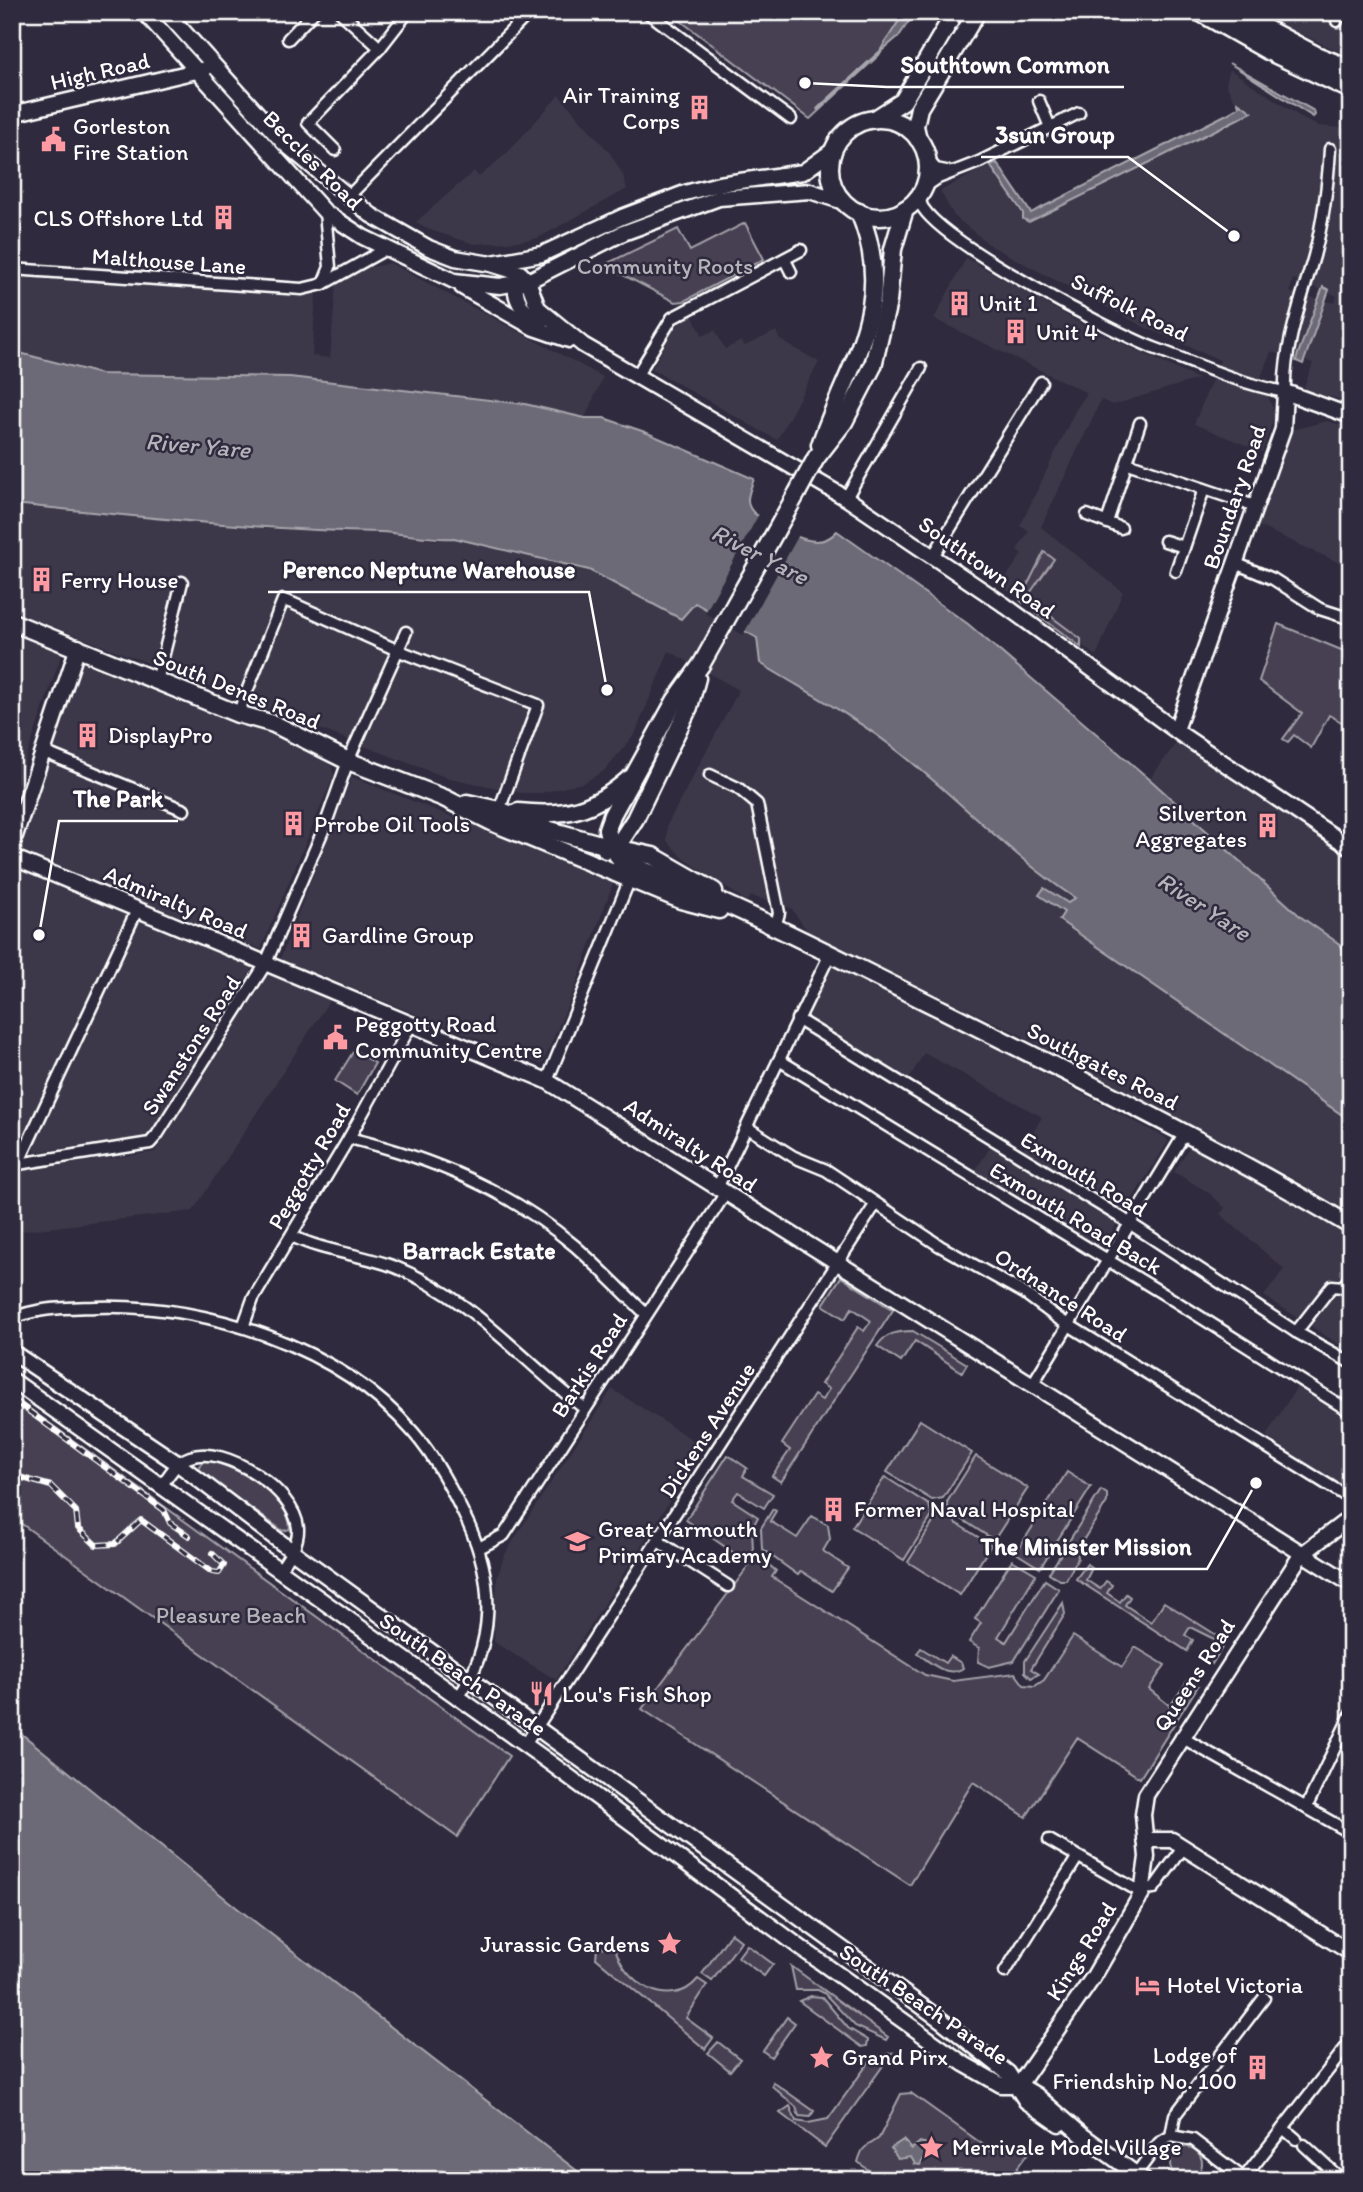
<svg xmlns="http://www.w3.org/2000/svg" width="1363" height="2192" viewBox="0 0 1363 2192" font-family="Itim,sans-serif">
<rect width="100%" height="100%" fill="#2f2a3d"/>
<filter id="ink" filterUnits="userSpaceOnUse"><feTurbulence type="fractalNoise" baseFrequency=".0143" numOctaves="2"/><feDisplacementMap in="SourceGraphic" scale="14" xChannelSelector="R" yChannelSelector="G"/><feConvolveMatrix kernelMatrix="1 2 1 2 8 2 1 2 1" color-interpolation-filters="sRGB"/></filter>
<g filter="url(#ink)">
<g fill="#3c3749" fill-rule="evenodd">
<path d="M1264 12H1351V57L1282 25Z"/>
<path d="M1229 69 1305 120 1318 126 1351 129V402L1303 390 1313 363 1271 352 1261 377 1275 415 1262 452 1194 424 1220 360 1144 327 991 246 954 216 940 191 990 165 1026 221 1029 222 1251 113 1235 101 1226 85ZM1293 279 1337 296 1335 303 1290 292Z"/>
<path d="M559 95 610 153 623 175 627 189 538 238 521 241 474 244 430 230 416 222 474 171 479 177 508 152Z"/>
<path d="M966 258 1085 326 1198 379 1113 405 1101 400 1041 527 1123 592 1096 656 1004 588 1010 579 1007 576 1022 554 1017 550 1029 531 1020 526 1075 411 1087 393 934 319Z"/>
<path d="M390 263 603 377 585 418 493 399 290 377 101 374 18 353 23 342 12 339V272L212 290 316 293 312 356 330 358 336 283 358 270Z"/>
<path d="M692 315 703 336 715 330 725 349 741 341 745 346 776 331 780 340 819 362 777 440 652 369 675 327Z"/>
<path d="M1327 421 1351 428V568L1256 525 1288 431Z"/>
<path d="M12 504 268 529 390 533 434 540 454 538 589 570 680 619 694 603 757 639 792 683 858 721 900 752 1039 873 1076 899 1069 904 1043 888 1039 896 1064 912 1059 920 1351 1121V1213L1288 1176 1183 1123 1015 1032 830 944 808 932 791 908 752 896 746 901 682 857 667 841V825L739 690 669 651 635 734 604 771 583 783 541 793H520L445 777 12 611Z"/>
<path d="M12 633 62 653 12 800Z"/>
<path d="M84 659 328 757 334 775 261 949 18 852 79 664Z"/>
<path d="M1182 735 1351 848V952L1301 917 1150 779Z"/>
<path d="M352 777 614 881 573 993 542 1065 280 959Z"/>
<path d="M14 864 132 912 12 1158V865Z"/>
<path d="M140 917 255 963 254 966 147 1137 35 1152V1145Z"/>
<path d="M835 963 1166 1138 1168 1142 1100 1251 973 1174 991 1146 1017 1160 1042 1117 924 1053 908 1081 809 1019 810 1011Z"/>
<path d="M270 969 333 995 193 1211 12 1232V1172L155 1152Z"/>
<path d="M1191 1144 1351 1234V1352L1264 1296 1284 1269 1220 1214 1225 1208 1208 1192 1174 1172Z"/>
<path d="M1351 1384V1494L1266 1436 1298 1385 1334 1405Z"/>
<path d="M612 1389 704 1447 556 1680 494 1642 497 1578 504 1556 521 1528Z"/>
</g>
<g fill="#464152" stroke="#a2a0a8" stroke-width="2">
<path d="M669 12H904L879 55 810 119Z"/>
<path d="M745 223 764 259 684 301 675 302 604 265 678 229 690 251Z"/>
<path d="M1044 552 1054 559 1023 603 1020 600Z"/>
<path d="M1041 612H1045L1081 639V647L1037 614Z"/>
<path d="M1278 624 1351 654V713L1345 724 1329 715 1311 748 1294 735 1288 742 1283 739 1302 713 1259 681Z"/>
<path d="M353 1052H357L375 1063 357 1095 335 1081Z"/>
<path d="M841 1277 893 1310 781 1482 772 1476 790 1450 782 1444 814 1395 822 1400 829 1389 821 1384 858 1327 864 1331 871 1321 852 1308 845 1319 823 1305Z"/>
<path d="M913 1331 967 1364 962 1372 915 1341 901 1362 877 1346C886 1333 898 1331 913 1331Z"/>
<path d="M12 1396 509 1756 457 1837 12 1517Z"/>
<path d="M920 1420 972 1453 943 1498 932 1500 887 1472Z"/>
<path d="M728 1455 747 1468 743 1476 773 1494 764 1508 738 1492 732 1500 758 1517 752 1528 753 1551 776 1571 772 1577 925 1675 953 1681 1015 1673 1024 1685 1035 1686 1044 1680 1073 1636 1122 1667 1135 1647 1165 1665 1149 1689 1170 1706 1188 1680 1198 1686 1140 1778 1077 1738 1026 1817 973 1782 910 1885 642 1709 750 1564 686 1520Z"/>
<path d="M976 1456 1028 1488 994 1540 949 1511 947 1502Z"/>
<path d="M205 1460C235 1465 290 1495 290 1529L283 1531 201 1473 199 1466Z"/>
<path d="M1067 1472 1091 1487 1040 1568 1016 1553Z"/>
<path d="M885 1477 929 1505 932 1516 904 1560 852 1527Z"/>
<path d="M1101 1490 1107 1494V1502L1077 1550 1078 1558 1066 1580H1060L1049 1573Z"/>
<path d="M773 1509 776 1511 770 1521 797 1538 812 1516 828 1525 830 1539 823 1551 848 1568 832 1591 801 1571 798 1575 762 1549 761 1528Z"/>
<path d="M946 1517 991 1545 960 1595 908 1562 936 1518Z"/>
<path d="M1012 1560 1036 1574 998 1637 1006 1642 1045 1580 1059 1589 1014 1661 989 1667 978 1662 979 1648 969 1642 981 1623 975 1619Z"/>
<path d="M1087 1564 1092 1568 1086 1580 1100 1589 1106 1581 1112 1585 1107 1593 1120 1602 1126 1594 1130 1597 1125 1605 1151 1622 1164 1602 1226 1641 1212 1664 1203 1658 1214 1639 1190 1627 1185 1635 1193 1640 1187 1651 1076 1579Z"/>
<path d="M1063 1603 1065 1614 1031 1669 1039 1674 1031 1678 1025 1672V1661Z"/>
<path d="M921 1648 945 1663 950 1656 961 1663 963 1668C947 1679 930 1662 917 1653Z"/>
<path d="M731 1933 741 1941 712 1981 702 1974Z"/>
<path d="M747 1945 773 1964 764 1976 738 1957Z"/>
<path d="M615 1946C621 1981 670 2013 698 1979L707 1985 686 2018 713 2038 705 2049 596 1958 597 1948Z"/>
<path d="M791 1966 888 2037 886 2040 855 2026 824 1993 818 1990H796Z"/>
<path d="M811 1996 822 1997 848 2028 868 2040 867 2046 862 2047 799 2001Z"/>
<path d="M787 2017 795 2023 771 2057 763 2051Z"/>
<path d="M718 2042 740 2059 730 2071 708 2053Z"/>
<path d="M892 2053 825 2147 780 2113 790 2106 796 2121 808 2123 828 2119 872 2058Z"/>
<path d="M773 2082 814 2111 810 2117 799 2116 796 2107 772 2086Z"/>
<path d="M911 2093 992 2151 1002 2145 1011 2152 1020 2141 1031 2149 1008 2180H881L858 2162C864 2142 866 2149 879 2138L901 2094Z"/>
<circle cx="1186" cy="2163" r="16"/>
</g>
<g fill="#6d6a77" stroke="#a7a6ad" stroke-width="2">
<path d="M904 12H915L899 36 879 53C887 38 896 27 904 12Z"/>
<path d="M1229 63 1314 111 1315 115 1313 117Z"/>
<path d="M1238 102 1252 112 1029 222 1023 219V213L990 165 997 163 1031 213 1227 114 1239 107Z"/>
<path d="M1323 287 1329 290 1303 364 1296 361 1298 354Z"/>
<path d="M12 351 101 374 290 377 525 404 585 418H604L645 432 754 479C749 493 743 503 755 514 777 525 816 557 837 531L968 624 1154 783 1301 917 1351 952V1121L1059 920 1064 912 1039 895 1044 888 1068 903 1075 898C1011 856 959 799 899 752 856 717 807 692 760 663L757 638 695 603 681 619 589 570 454 538C428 540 405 533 380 532 257 530 135 516 12 504Z"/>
<path d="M12 1726 236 1907 589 2180H12Z"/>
<path d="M903 2140 912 2149 920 2142 932 2145 936 2159 927 2154 920 2165 915 2164 911 2157 898 2159 891 2148Z"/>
</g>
<path fill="#2f2a3d" d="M760 512 800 533 743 635 705 613Z"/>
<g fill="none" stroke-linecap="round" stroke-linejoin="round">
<path stroke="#a7a6ad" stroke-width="3.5" d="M818 109 879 53"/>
<defs>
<g id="street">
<path d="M340 12 380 48"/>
<path d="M647 12 791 119"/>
<path d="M1336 12 1337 21"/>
<path d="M288 39 314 12"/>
<path d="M1039 101 1050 127"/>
<path d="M335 150 308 123 380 48 408 12"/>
<path d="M927 159 936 169 951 172"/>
<path d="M923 188 938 178 979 162 1079 113"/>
<path d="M920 193C920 198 920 204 923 208 948 246 1109 330 1154 348 1197 364 1240 384 1285 392 1283 349 1302 298 1314 256 1323 222 1328 184 1330 149"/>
<path d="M347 198 530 12"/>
<path d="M785 260 791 272"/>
<path d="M12 269 302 289 323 284 386 249"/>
<path d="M323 284 330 267 325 212"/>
<path d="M637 375 672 318 801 250"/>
<path d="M1127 463 1255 506"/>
<path d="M846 498 921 368"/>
<path d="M1087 515 1121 528"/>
<path d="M1107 522 1140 423"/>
<path d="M1165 541 1184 547"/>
<path d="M933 556 1041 382"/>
<path d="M1235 563 1273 579 1320 609 1351 619"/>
<path d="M1176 571 1204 489"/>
<path d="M157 681 182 582"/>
<path d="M238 714 283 600 292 603 397 650 538 705 498 813"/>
<path d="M44 752 184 810"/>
<path d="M710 775 738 788 757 804 779 913 775 927"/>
<path d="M797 1019 1120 1217 1296 1332 1351 1363"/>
<path d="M779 1060 1175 1301 1351 1412"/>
<path d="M547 1081 632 874"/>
<path d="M748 1128 794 1157 826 1170 940 1246 1024 1293 1059 1319 1351 1499"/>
<path d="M349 1138C432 1158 509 1190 575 1246 599 1267 622 1291 645 1313"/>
<path d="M18 1164 137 910"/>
<path d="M12 1165 150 1143 157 1135 265 965 325 826 348 761 406 632"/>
<path d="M717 1188 830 954"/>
<path d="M292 1236C324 1252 361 1254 395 1267 471 1297 521 1360 584 1408"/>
<path d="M12 1319C36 1307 70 1308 96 1307 207 1304 339 1346 413 1432 436 1458 453 1492 468 1523 495 1582 496 1645 457 1699"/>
<path d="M243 1327 253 1299 349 1138 411 1025"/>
<path d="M1296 1332 1332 1286 1343 1287 1351 1276"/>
<path d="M1032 1385 1185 1133"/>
<path d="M161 1486C170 1474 176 1462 190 1457 225 1444 295 1491 298 1528 299 1544 288 1558 279 1571"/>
<path d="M658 1541 728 1586"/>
<path d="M479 1548 504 1535 725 1194"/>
<path d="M1181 1737 1351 1833"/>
<path d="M525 1745 875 1205"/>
<path d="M1306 1808 1351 1714"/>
<path d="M1049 1840 1142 1893"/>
<path d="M1143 1889 1154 1888 1183 1848"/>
<path d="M1005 1972 1077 1858"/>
<path d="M1283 2128 1296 2139"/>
<path d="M1171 2136 1193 2140 1246 2180"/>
<path d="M1304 2145 1342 2180"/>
<path d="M1136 2174 1159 2143 1171 2136 1175 2115 1264 1998"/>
<path d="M1244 2178 1351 2041"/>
</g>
<g id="secondary">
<path d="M144 12 325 212 363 237 454 281 500 286 528 281 623 233 719 198 810 191 844 202"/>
<path d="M166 12 284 143 371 215 429 248 455 258 491 264 520 273 528 281 538 308 583 345 846 498 1003 604 1182 735 1351 848"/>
<path d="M12 114 205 69"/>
<path d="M492 263 542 254 622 217 685 193 719 184 803 172 832 151"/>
<path d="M518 277C510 296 524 314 540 324"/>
<path d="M462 287 534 328 569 340"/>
<path d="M1176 730 1283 429 1285 392 1351 416"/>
<path d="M12 845 78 647"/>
<path d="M12 857 547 1081 1351 1584"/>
<path d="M12 1352 177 1463 292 1551 941 2020 1008 2073 1026 2101 1059 2124"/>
<path d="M12 1380 549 1762 801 1948 964 2064 1001 2085H1019L1036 2095 1082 2135 1144 2180"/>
<path d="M1145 1840H1172L1351 1953"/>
<path d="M1019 2085 1094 1976 1142 1893 1147 1857 1143 1815 1146 1795 1301 1555 1351 1517"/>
</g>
<g id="primary">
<path d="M875 119 903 101 955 12"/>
<circle cx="879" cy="168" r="49"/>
<path d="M918 139 915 126 919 108 977 12"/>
<path d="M820 445C848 363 898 304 859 212"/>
<path d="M816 458 844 422 873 366 888 302 893 249 905 209"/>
<path d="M797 493 701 665 675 701 612 815 607 829 611 847 622 861 635 867C741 906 841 960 943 1010 1080 1079 1219 1147 1351 1226"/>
<path d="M12 622 238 714 274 724 348 761 444 798 494 823 681 900 719 910"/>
<path d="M467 803 499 810 550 830 611 847 653 856 714 891"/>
<path d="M518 812C566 817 592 811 629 779"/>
<path d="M606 850 622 839 635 819 689 707 697 678"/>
</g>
<g id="highway">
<path d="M1201 12 1268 50 1351 89"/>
<path d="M1233 12 1316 56 1351 70"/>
</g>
</defs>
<use href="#street" stroke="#fff" stroke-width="15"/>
<use href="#secondary" stroke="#fff" stroke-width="19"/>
<use href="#primary" stroke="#fff" stroke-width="21"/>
<use href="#highway" stroke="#fff" stroke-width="23"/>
<use href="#street" stroke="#2f2a3d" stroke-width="10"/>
<use href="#secondary" stroke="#2f2a3d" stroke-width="14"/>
<use href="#primary" stroke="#2f2a3d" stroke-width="16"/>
<use href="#highway" stroke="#2f2a3d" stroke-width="18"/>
<defs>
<g id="rail">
<path d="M12 1399 164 1510 170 1523 189 1536"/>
<path d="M12 1475 51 1486 76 1511 78 1528 96 1545 115 1544 141 1520 212 1572 219 1573 224 1565 212 1553"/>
</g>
</defs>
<use href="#rail" stroke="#fff" stroke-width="6"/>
<use href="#rail" stroke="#2f2a3d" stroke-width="3.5" stroke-dasharray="10" stroke-linecap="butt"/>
<defs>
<path id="primary-bridge" d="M797 493 816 458"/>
</defs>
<use href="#primary-bridge" stroke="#fff" stroke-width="21" stroke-linecap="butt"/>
<use href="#primary-bridge" stroke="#2f2a3d" stroke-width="16"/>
</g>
</g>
<defs>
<symbol id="building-bare" viewBox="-9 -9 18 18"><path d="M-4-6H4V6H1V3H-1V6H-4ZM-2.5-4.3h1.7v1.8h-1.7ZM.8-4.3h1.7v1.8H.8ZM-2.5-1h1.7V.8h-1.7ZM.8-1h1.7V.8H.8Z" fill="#ff9aa2" stroke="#2f2a3d" stroke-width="2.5" paint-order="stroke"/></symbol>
<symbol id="civic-bare" viewBox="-9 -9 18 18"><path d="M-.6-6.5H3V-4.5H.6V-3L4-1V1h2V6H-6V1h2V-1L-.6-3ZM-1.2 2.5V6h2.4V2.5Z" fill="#ff9aa2" stroke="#2f2a3d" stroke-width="2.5" paint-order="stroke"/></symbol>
<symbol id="school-bare" viewBox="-9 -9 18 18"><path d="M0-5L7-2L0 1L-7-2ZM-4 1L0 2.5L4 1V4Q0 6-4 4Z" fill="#ff9aa2" stroke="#2f2a3d" stroke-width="2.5" paint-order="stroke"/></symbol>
<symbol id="restaurant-bare" viewBox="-9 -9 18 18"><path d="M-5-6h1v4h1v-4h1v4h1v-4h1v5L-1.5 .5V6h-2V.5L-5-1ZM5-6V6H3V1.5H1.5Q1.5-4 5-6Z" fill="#ff9aa2" stroke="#2f2a3d" stroke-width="2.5" paint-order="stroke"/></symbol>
<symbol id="sight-bare" viewBox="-9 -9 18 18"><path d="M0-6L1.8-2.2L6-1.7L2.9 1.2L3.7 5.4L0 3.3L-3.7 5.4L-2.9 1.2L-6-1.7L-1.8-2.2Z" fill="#ff9aa2" stroke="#2f2a3d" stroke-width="2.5" paint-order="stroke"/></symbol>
<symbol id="hotel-bare" viewBox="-9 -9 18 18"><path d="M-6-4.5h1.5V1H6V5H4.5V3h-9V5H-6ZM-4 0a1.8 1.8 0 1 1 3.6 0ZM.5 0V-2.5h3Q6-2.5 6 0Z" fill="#ff9aa2" stroke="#2f2a3d" stroke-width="2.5" paint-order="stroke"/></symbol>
</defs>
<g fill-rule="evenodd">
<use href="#building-bare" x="682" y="90" width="35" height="35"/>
<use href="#civic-bare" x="36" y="122" width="35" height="35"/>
<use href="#building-bare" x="206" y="200" width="35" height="35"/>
<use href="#building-bare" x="942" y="286" width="35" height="35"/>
<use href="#building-bare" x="998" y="314" width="35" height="35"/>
<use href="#building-bare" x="24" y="562" width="35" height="35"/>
<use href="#building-bare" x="70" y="718" width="35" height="35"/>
<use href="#building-bare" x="276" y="806" width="35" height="35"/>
<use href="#building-bare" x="1250" y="808" width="35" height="35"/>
<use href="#building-bare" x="284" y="918" width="35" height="35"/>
<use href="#civic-bare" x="318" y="1020" width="35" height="35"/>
<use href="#building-bare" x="816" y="1492" width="35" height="35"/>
<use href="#school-bare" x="560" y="1524" width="35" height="35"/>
<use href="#restaurant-bare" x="524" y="1676" width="35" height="35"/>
<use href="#sight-bare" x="652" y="1926" width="35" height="35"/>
<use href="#hotel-bare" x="1130" y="1968" width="35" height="35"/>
<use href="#sight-bare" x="804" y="2040" width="35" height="35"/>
<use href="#building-bare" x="1240" y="2050" width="35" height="35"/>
<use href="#sight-bare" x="914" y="2130" width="35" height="35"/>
</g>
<g text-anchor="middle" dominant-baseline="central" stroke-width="5" stroke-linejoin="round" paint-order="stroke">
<g font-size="23" fill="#fff" stroke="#2f2a3d">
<text transform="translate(100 71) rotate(-13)">High Road</text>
<text transform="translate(313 160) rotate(45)">Beccles Road</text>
<text transform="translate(169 261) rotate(4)">Malthouse Lane</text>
<text transform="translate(1130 307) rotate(26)">Suffolk Road</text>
<text transform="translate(1234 497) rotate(-71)">Boundary Road</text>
<text transform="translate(987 567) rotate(35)">Southtown Road</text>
<text transform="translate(237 689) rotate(22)">South Denes Road</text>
<text transform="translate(176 902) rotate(23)">Admiralty Road</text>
<text transform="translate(191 1045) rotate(-57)">Swanstons Road</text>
<text transform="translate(1103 1066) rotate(27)">Southgates Road</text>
<text transform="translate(691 1145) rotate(33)">Admiralty Road</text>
<text transform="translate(309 1166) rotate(-60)">Peggotty Road</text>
<text transform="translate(1084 1174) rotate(31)">Exmouth Road</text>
<text transform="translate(1076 1218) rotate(31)">Exmouth Road Back</text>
<text transform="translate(1061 1295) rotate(33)">Ordnance Road</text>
<text transform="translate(589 1365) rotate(-57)">Barkis Road</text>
<text transform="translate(707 1430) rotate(-57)">Dickens Avenue</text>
<text transform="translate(463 1674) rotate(35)">South Beach Parade</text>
<text transform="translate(1194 1675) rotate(-57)">Queens Road</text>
<text transform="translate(1081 1951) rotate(-58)">Kings Road</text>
<text transform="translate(924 2004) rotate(34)">South Beach Parade</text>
</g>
<g font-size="23" fill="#fff" stroke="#2f2a3d" text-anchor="start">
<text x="680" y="95" text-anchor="end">Air Training<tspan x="680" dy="26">Corps</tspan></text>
<text x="73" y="126">Gorleston<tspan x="73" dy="26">Fire Station</tspan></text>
<text x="203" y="218" text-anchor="end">CLS Offshore Ltd</text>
<text x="979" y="303">Unit 1</text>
<text x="1036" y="332">Unit 4</text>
<text x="61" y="580">Ferry House</text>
<text x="108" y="735">DisplayPro</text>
<text x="1247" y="813" text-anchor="end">Silverton<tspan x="1247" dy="26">Aggregates</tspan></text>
<text x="314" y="824">Prrobe Oil Tools</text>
<text x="322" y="935">Gardline Group</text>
<text x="355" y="1024">Peggotty Road<tspan x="355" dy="26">Community Centre</tspan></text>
<text x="854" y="1509">Former Naval Hospital</text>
<text x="598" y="1529">Great Yarmouth<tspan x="598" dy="26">Primary Academy</tspan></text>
<text x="562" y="1694">Lou's Fish Shop</text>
<text x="650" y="1944" text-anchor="end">Jurassic Gardens</text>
<text x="1167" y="1985">Hotel Victoria</text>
<text x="1237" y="2055" text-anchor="end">Lodge of<tspan x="1237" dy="26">Friendship No. 100</tspan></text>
<text x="842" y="2057">Grand Pirx</text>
<text x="952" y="2147">Merrivale Model Village</text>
</g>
<g font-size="23" fill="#b5b3ba" stroke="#2f2a3d">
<text x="665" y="266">Community Roots</text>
<text x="231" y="1615">Pleasure Beach</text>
</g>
<g font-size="24" font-style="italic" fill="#b6b4bb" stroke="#2f2a3d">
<text transform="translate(198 445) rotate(5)">River Yare</text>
<text transform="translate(760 554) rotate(27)">River Yare</text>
<text transform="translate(1204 906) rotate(33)">River Yare</text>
</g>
<g font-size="24" font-weight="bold" fill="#fff" stroke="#2f2a3d">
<text x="479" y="1250">Barrack Estate</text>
</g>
</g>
<path fill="none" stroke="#fff" stroke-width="2.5" d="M805 83L887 87H1124M1234 236L1128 157H981M607 690L589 592H268M39 935L59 821H178M1256 1483L1207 1569H966"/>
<g fill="#fff" stroke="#2f2a3d" stroke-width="2.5">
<circle cx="805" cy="83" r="7"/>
<circle cx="1234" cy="236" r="7"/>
<circle cx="607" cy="690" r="7"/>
<circle cx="39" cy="935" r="7"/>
<circle cx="1256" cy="1483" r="7"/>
</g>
<g font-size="24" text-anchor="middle" font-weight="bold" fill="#fff" stroke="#2f2a3d" stroke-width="5" stroke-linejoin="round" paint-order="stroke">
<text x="1005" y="73">Southtown Common</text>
<text x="1055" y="143">3sun Group</text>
<text x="429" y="578">Perenco Neptune Warehouse</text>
<text x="118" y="807">The Park</text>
<text x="1086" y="1555">The Minister Mission</text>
</g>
<rect width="1363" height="2192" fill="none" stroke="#2f2a3d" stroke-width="42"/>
<rect x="21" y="21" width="1321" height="2150" fill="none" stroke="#fff" stroke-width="2.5" filter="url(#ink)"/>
</svg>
